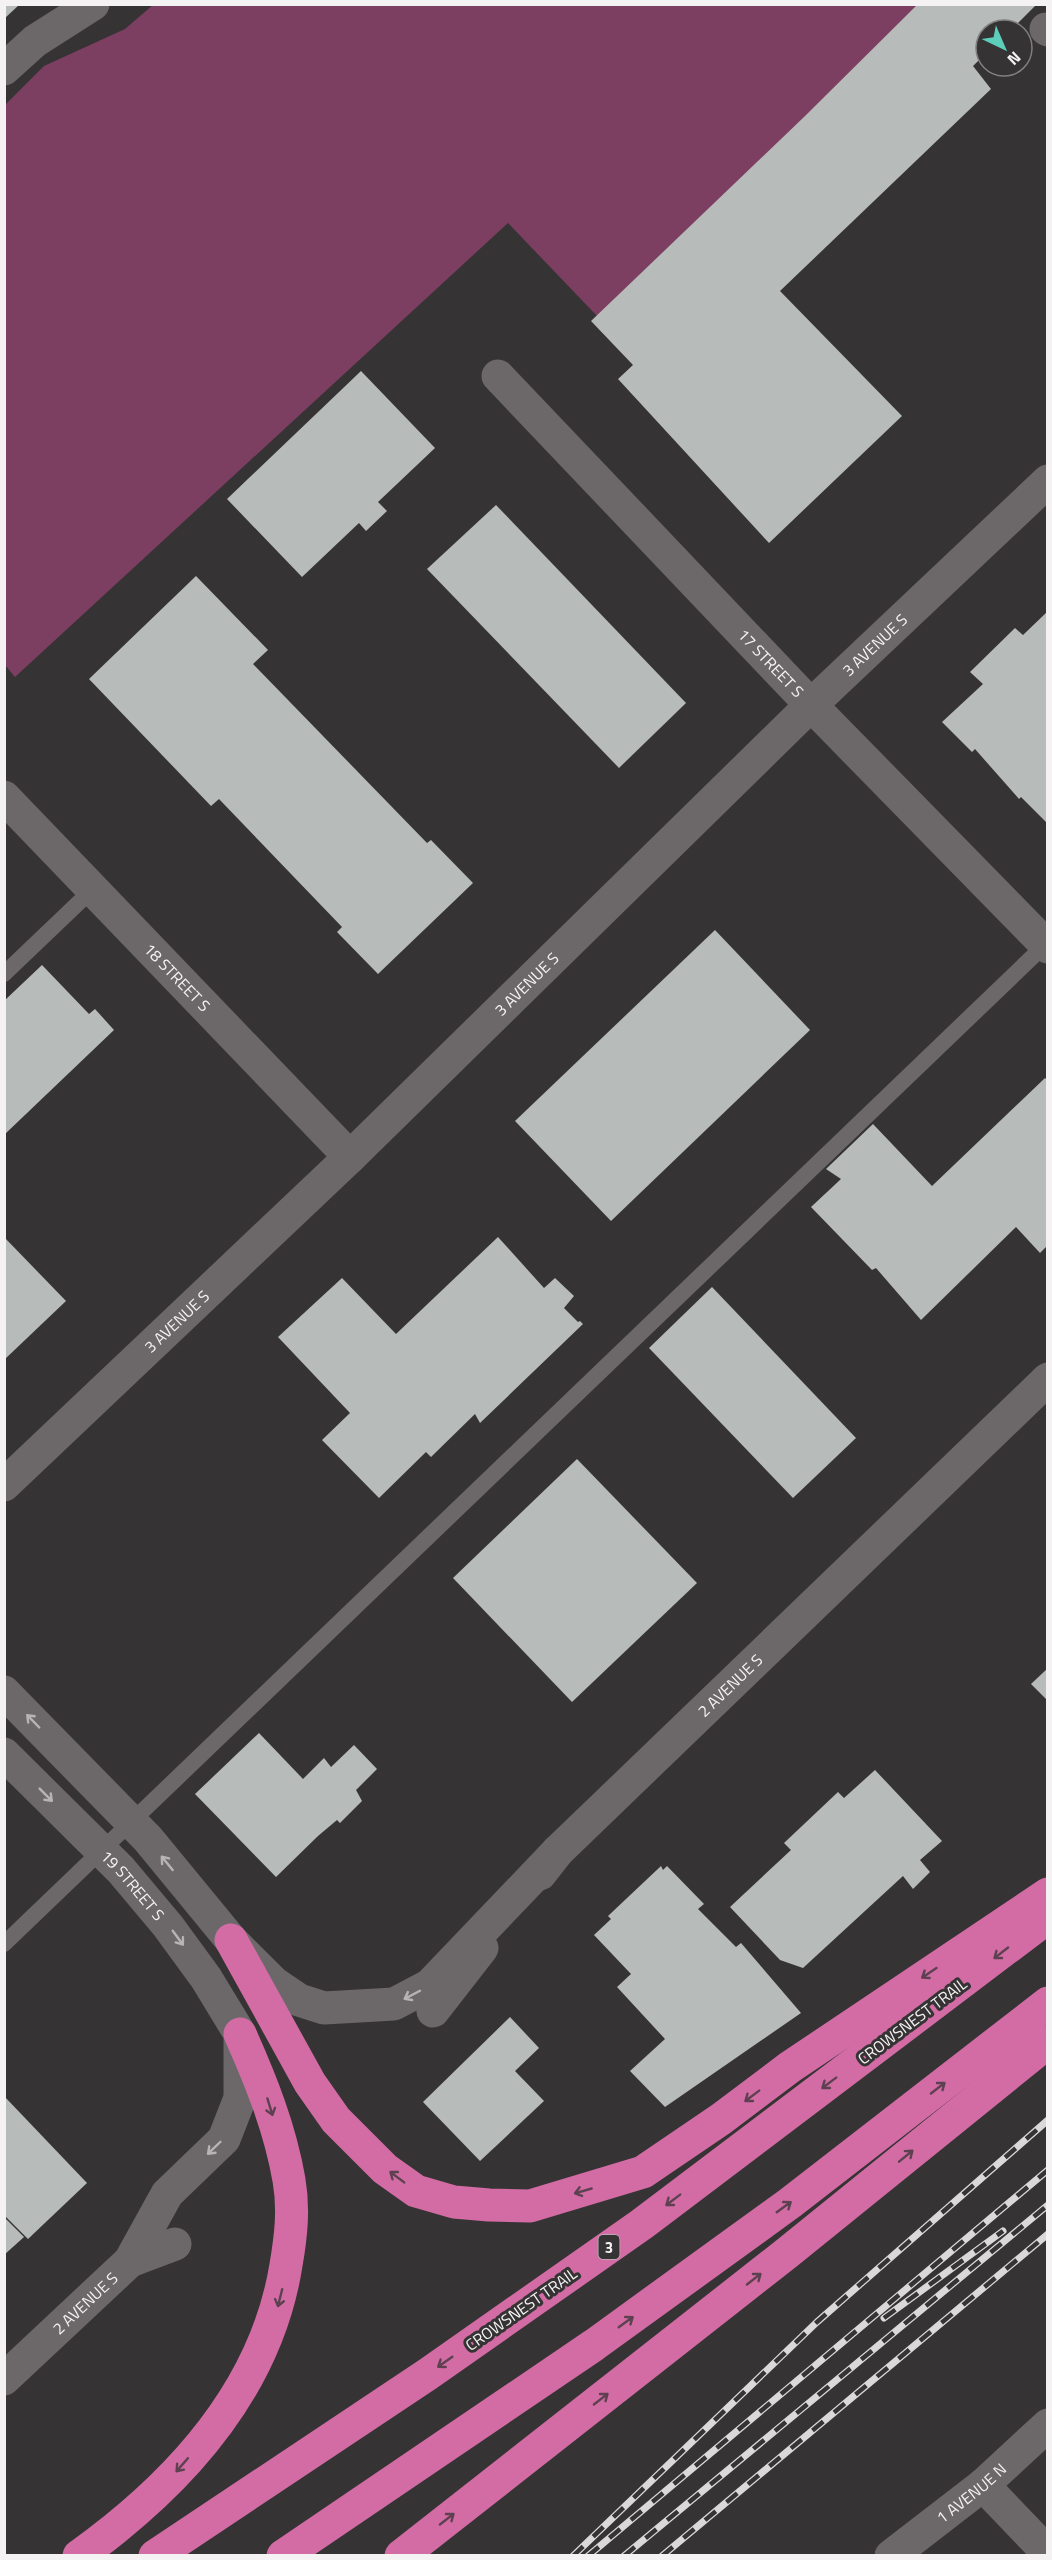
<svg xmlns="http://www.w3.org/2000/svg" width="1052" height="2560" viewBox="0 0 1052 2560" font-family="'Titillium Web',sans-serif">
<rect width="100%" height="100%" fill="#363334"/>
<path fill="#7d3f61" d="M153 5H922L598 317 508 223 15 677 5 665V105L44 66 125 29Z"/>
<g fill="#b7bbba">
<path d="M4 4H20L4 19Z"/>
<path d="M918 4H1037L1011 30H986V53L973 66 991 89 780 291 902 416 769 543 618 379 633 365 591 321 804 117Z"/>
<path d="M361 371 435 448 378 502 387 511 366 531 359 523 302 577 227 499Z"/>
<path d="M496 505 686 703 619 768 427 569Z"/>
<path d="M196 576 268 650 253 664 427 843 431 840 473 883 378 974 337 932 342 927 219 799 211 806 89 679Z"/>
<path d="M1048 611V824L1021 797 1019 799 975 749 972 752 942 722 983 684 970 672 1015 628 1023 635Z"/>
<path d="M715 930 810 1030 611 1221 515 1121Z"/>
<path d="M42 965 89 1014 95 1009 114 1030 4 1135V1001Z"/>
<path d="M1045 1078 1048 1081V1245L1040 1253 1016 1227 921 1320 876 1268 872 1270 811 1207 841 1179 826 1169 873 1124 932 1186Z"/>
<path d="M4 1237 66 1301 4 1360Z"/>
<path d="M498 1237 544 1288 555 1278 574 1296 564 1308 578 1322 580 1321 583 1324 480 1423 475 1414 431 1457 426 1452 379 1498 322 1440 350 1413 278 1337 342 1278 396 1334Z"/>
<path d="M712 1287 856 1438 793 1498 649 1348Z"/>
<path d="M577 1459 697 1583 572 1702 453 1578Z"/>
<path d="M1048 1668V1701L1031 1684Z"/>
<path d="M259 1733 303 1779 324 1758 331 1767 354 1745 377 1769 356 1790 362 1801 340 1823 337 1820 318 1836 276 1877 195 1794Z"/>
<path d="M875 1770 942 1841 920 1860 930 1872 913 1889 903 1876 803 1968 780 1960 730 1907 791 1850 784 1843 838 1792 844 1798Z"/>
<path d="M661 1866 663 1870 667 1866 704 1904 698 1909 736 1947 741 1943 801 2013 665 2107 630 2071 665 2039 617 1987 631 1974 594 1935 611 1919 608 1916Z"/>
<path d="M510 2017 539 2048 515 2071 544 2101 480 2161 423 2102Z"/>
<path d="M4 2096 87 2183 28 2239 4 2215Z"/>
<path d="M4 2217 24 2237 4 2255Z"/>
</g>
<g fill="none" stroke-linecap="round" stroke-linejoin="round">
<g stroke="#6c686a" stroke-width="16">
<path d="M4 974 93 889"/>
<path d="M4 1944 1048 942"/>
</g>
<g stroke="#6c686a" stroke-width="33">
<path d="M1046 29 1048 30"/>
<path d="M4 69 35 41 93 4"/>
<path id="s1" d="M498 376 811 705 1048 947"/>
<path id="s2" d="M4 797 350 1157"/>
<path id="s3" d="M540 1874 558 1851 1048 1379"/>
<path d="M433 2011 482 1948"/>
<path id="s4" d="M4 2379 130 2261 175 2244"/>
<path d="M983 2485 1048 2553"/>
<path id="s5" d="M891 2556 983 2485 1048 2425"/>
</g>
<g stroke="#6c686a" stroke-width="33">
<path d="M4 1692 148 1839 231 1940 274 1983 299 2000 324 2008 394 2004 430 1985 558 1851"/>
<path id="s6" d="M4 1754 121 1870 168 1926 206 1978 240 2034V2098L224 2139 167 2194 130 2261"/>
</g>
<path stroke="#6c686a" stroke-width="33" id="s7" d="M4 1485 350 1157 811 705 1048 481"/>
<g stroke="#d36ca5" stroke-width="33">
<path d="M231 1940 310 2083 336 2120 385 2169 416 2191 454 2202 489 2205 530 2206 643 2172 721 2119 790 2067 1048 1894"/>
<path d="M79 2556C178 2485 266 2390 286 2265 291 2236 294 2209 289 2180 280 2128 261 2081 240 2034"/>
<path d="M155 2556 428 2374 642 2224 1048 1917"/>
<path d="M283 2556 594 2345 790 2203 1048 2003"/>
<path d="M401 2556 787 2253 1048 2042"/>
</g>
<defs>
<g id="rail">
<path d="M884 2318 1003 2231"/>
<path d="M573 2556 817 2322 1048 2120"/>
<path d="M588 2556 1048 2170"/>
<path d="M624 2556 1048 2205"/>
<path d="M662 2556 1048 2234"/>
</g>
</defs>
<use href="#rail" stroke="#dad8d9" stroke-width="7"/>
<use href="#rail" stroke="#363334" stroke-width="4.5" stroke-dasharray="14" stroke-linecap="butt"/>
</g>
<defs><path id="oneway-shaft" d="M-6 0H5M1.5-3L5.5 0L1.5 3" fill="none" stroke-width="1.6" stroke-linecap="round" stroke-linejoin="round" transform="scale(1.5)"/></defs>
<g stroke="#b7b4b5">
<use href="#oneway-shaft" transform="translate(33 1721) rotate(-134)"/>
<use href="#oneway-shaft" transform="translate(46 1795) rotate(45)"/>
<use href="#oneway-shaft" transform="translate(167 1863) rotate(-129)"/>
<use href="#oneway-shaft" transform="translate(178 1938) rotate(54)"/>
<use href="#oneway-shaft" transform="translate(412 1995) rotate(152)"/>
<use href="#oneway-shaft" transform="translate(214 2148) rotate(136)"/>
</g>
<g stroke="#5d4150">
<use href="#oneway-shaft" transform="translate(1001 1953) rotate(142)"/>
<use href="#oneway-shaft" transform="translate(929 1973) rotate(146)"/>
<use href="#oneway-shaft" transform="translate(829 2083) rotate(143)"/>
<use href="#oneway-shaft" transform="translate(938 2088) rotate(-38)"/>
<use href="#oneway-shaft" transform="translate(752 2096) rotate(143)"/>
<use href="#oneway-shaft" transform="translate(270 2107) rotate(73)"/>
<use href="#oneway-shaft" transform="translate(906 2156) rotate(-39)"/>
<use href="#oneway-shaft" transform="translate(397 2177) rotate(-143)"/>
<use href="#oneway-shaft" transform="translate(583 2191) rotate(164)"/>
<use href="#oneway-shaft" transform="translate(673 2200) rotate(143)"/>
<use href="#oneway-shaft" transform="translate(784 2207) rotate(-36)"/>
<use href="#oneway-shaft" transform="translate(754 2279) rotate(-38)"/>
<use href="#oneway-shaft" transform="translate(280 2298) rotate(104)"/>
<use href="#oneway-shaft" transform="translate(626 2322) rotate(-36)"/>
<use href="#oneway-shaft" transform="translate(445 2362) rotate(145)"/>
<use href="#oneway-shaft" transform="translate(601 2399) rotate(-38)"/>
<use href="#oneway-shaft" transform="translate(182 2465) rotate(131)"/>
<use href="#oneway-shaft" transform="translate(447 2519) rotate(-38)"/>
</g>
<g text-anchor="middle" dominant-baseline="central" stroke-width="6" stroke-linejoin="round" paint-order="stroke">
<rect fill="#363334" stroke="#bbb9ba" stroke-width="1.5" x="598.5" y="2235" width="21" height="24" rx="4.5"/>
<g font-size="15" font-weight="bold" fill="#f4f2f3">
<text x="609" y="2247">3</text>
</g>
<g font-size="16" fill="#f4f2f3" stroke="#363334">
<text stroke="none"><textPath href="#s7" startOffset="1210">3 AVENUE S</textPath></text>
<text stroke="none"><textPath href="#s1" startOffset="396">17 STREET S</textPath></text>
<text stroke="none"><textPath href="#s2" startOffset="250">18 STREET S</textPath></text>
<text stroke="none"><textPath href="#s7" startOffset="724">3 AVENUE S</textPath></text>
<text stroke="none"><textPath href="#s7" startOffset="238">3 AVENUE S</textPath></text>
<text stroke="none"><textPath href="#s3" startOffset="268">2 AVENUE S</textPath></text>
<text stroke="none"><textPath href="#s6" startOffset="184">19 STREET S</textPath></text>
<text transform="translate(912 2021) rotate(-37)">CROWSNEST TRAIL</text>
<text stroke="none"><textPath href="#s4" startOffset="111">2 AVENUE S</textPath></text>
<text transform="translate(521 2309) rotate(-35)">CROWSNEST TRAIL</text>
<text stroke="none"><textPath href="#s5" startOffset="102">1 AVENUE N</textPath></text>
</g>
</g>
<rect width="1052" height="2560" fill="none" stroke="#f4f2f3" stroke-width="12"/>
<g transform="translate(1004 48) rotate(136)"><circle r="28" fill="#363334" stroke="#827f80" stroke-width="1.5"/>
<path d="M0-4.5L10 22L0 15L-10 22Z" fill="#5dceb9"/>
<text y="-9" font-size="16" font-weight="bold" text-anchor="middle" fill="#f4f2f3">N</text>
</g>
</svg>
